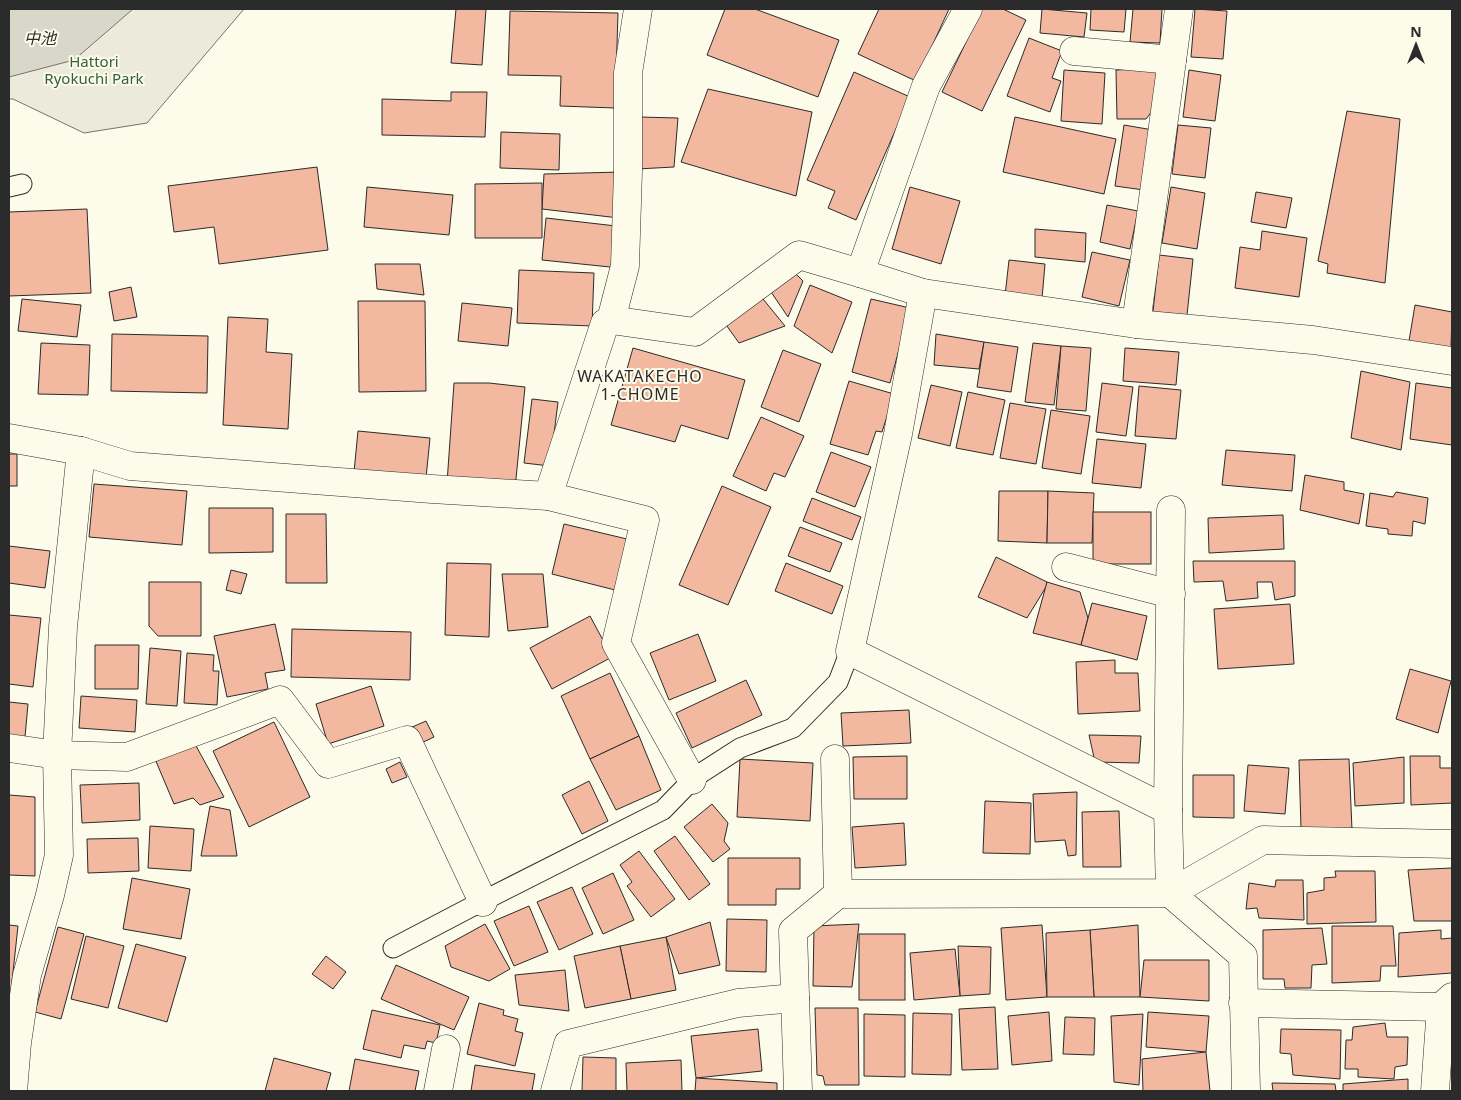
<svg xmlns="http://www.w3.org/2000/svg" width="1461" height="1100" viewBox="0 0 1461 1100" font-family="'Noto Sans','Noto Sans JP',sans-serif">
<rect width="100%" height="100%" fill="#fdfbea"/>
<path fill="#ecebdb" stroke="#74746e" d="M9 9H244L147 123 84 133 13 99H9Z"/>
<path fill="#d8d7c9" stroke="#74746e" d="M9 9H133L74 60 9 77Z"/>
<g fill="#f2b8a0" stroke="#2b2b2b">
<path d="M456 9H486L482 65 451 63Z"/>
<path d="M725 9H755L839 40 818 97 707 55Z"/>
<path d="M879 9H949L916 81 858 54Z"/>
<path d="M982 9H1003L1026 20 982 111 942 92Z"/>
<path d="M1042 9 1087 13 1084 37 1040 33Z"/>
<path d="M1091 9H1126L1124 32 1090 30Z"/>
<path d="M1133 9H1162L1160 43 1130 42Z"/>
<path d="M1195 9 1227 11 1223 59 1191 57Z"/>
<path d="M510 11 618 13 615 108 560 106 561 76 508 75Z"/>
<path d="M1029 38 1062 51 1052 78 1061 81 1050 112 1007 96Z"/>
<path d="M1161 68 1162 98 1146 119H1117L1116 70Z"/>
<path d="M1064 70 1105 73 1102 124 1061 121Z"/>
<path d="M1189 70 1221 75 1215 121 1183 117Z"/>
<path d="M854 72 910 97 856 220 828 208 835 191 807 180Z"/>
<path d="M708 89 812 112 796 196 681 162Z"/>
<path d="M451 92H487L485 137 382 135V99L451 101Z"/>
<path d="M1347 111 1400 119 1385 283 1327 273 1328 264 1318 261Z"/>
<path d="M639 117 678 118 674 167 637 169Z"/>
<path d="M1015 117 1116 139 1104 194 1003 172Z"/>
<path d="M1124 125 1153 130 1144 190 1115 186Z"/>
<path d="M1178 125 1211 128 1205 178 1172 174Z"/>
<path d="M501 132 560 134 559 170 500 168Z"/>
<path d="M317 167 328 250 219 264 214 227 174 232 168 186Z"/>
<path d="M621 172 619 218 542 209 544 174Z"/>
<path d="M542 183V238H475V184Z"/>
<path d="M367 187 453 195 449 235 364 227Z"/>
<path d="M910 187 960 201 941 264 892 249Z"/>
<path d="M1171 187 1205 193 1197 249 1162 243Z"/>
<path d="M1256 192 1292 198 1286 228 1251 222Z"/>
<path d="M1107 205 1138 211 1130 249 1100 242Z"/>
<path d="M87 209 91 293 9 296V212Z"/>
<path d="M546 218 625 227 620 268 542 260Z"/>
<path d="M1035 229 1086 233 1085 262 1035 257Z"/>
<path d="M1262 231 1307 238 1299 297 1235 288 1240 247 1260 250Z"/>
<path d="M1092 252 1130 260 1119 306 1082 297Z"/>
<path d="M1159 255 1193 259 1187 315 1153 312Z"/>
<path d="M1009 260 1045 264 1042 299 1005 296Z"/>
<path d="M375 264H420L424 295 377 289Z"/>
<path d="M519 270 594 273 592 326 517 323Z"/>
<path d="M796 274 803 281 788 317 767 286Z"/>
<path d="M810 285 852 302 832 353 794 326Z"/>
<path d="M131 287 137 317 114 321 109 292Z"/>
<path d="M759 294 785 326 739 343 724 322Z"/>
<path d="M22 299 81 305 77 337 18 331Z"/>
<path d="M871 299 910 308 890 383 852 372Z"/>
<path d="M358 301H425L426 391 359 392Z"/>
<path d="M462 303 512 308 508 346 458 341Z"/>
<path d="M1415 305 1452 312 1451 348 1409 341Z"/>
<path d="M228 317 268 319 266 352 292 354 288 429 223 425Z"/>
<path d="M112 334 208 336 207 393 111 391Z"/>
<path d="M936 334 984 342 979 369 934 365Z"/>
<path d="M984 342 1018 347 1011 392 977 387Z"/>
<path d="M41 343 90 345 88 395 38 394Z"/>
<path d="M1033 343 1061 346 1054 405 1025 402Z"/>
<path d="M1061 346 1091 348 1086 411 1056 409Z"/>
<path d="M633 348 745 380 728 439 681 425 675 442 611 425Z"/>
<path d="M1125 348 1179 352 1176 385 1123 381Z"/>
<path d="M783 350 821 364 799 422 761 407Z"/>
<path d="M1361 371 1410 382 1401 450 1351 438Z"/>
<path d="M849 381 894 394 882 432 876 431 868 455 830 444Z"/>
<path d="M454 383H489L525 387 515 489 447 483Z"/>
<path d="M1102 383 1133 387 1126 436 1096 432Z"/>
<path d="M1416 383 1452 388V445L1410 439Z"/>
<path d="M931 385 962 392 950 446 918 438Z"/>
<path d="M1139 386 1181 390 1176 439 1135 436Z"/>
<path d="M968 392 1005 400 993 455 956 448Z"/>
<path d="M532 399 558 402 550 466 524 463Z"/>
<path d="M1010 403 1046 409 1036 464 1000 458Z"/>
<path d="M1051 410 1090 416 1081 474 1042 468Z"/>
<path d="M761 417 804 436 785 477 774 473 766 491 733 476Z"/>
<path d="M358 431 430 438 426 478 354 472Z"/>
<path d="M1097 439 1146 444 1141 488 1092 483Z"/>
<path d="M1226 450 1295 455 1292 491 1222 485Z"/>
<path d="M831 452 871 467 855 507 816 492Z"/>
<rect x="9" y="454" width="8" height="32"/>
<path d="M1305 475 1344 482V490L1364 494 1359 524 1300 510Z"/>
<path d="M94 484 187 491 182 545 89 537Z"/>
<path d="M722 486 771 507 728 605 679 585Z"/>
<path d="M999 491H1048L1047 543 998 541Z"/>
<path d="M1048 491 1094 493 1092 543H1047Z"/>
<path d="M1396 492 1428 498 1425 524 1413 521 1412 536 1388 534V529L1366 526 1370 493 1393 497Z"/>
<path d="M812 498 861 517 852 540 803 521Z"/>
<path d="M209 508H273V552L209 553Z"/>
<rect x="1093" y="512" width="58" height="52"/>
<path d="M286 514H326L327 583H286Z"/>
<path d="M1283 515 1284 549 1209 553 1208 518Z"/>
<path d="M564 524 627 539 615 590 552 574Z"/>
<path d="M800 527 842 543 830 572 788 556Z"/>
<path d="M9 546 50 551 45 588 9 583Z"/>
<path d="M996 557 1047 582 1046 587 1027 618 978 597Z"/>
<path d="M1193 561H1295V596L1275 600 1272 582H1257L1258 598 1226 601 1223 581 1194 582Z"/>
<path d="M447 563 491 564 489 637 445 635Z"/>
<path d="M786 563 843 586 832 614 775 591Z"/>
<path d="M231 570 247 574 241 594 226 590Z"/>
<path d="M502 574H543L548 627 508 631Z"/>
<path d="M149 582H201V636H158L149 626Z"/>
<path d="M1047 582 1080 592 1088 618 1081 645 1033 633Z"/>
<path d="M1092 603 1147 616 1137 660 1081 645Z"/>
<path d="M1290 604 1294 664 1218 669 1214 609Z"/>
<path d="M9 615 41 618 33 687 9 684Z"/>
<path d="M590 616 612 657 552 689 530 648Z"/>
<path d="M275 624 285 670 265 673 268 689 227 697 214 636Z"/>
<path d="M292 629 411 632 410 680 291 677Z"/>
<path d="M698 634 716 681 669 700 650 653Z"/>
<path d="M95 645H139L138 689H95Z"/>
<path d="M150 648 181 651 177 706 146 704Z"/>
<path d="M187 653 214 655 213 671H219L217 705 184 703Z"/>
<path d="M1115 660V673H1138L1140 711 1078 714 1076 662Z"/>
<path d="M1410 669 1451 681 1438 733 1396 719Z"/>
<path d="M610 673 639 736 590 759 561 696Z"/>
<path d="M746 680 762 715 692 748 676 713Z"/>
<path d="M371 686 384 726 328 744 316 704Z"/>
<path d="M81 696 137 700 135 732 79 728Z"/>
<path d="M9 702 28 704 25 737 9 736Z"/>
<path d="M909 710 911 743 843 746 841 713Z"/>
<path d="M426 721 434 737 417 745 410 728Z"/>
<path d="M274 722 310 797 249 827 213 751Z"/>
<path d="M1089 735 1141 736 1139 763 1095 762Z"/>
<path d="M639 736 661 790 616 810 590 759Z"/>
<path d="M195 744 224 797 200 805 193 798 174 804 155 759Z"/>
<path d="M907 756V799H854L853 757Z"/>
<path d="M1410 756H1440V768H1452V803L1411 805Z"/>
<path d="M1404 757V803L1355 806 1353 763Z"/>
<path d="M740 759 813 763 810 821 737 817Z"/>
<path d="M1349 759 1352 830 1301 829 1299 760Z"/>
<path d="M400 762 407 777 392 783 386 769Z"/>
<path d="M1248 765 1289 768 1285 814 1244 811Z"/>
<path d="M1193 775H1234V818L1193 817Z"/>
<path d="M589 781 608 821 582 834 562 795Z"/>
<path d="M139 783 140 820 82 823 80 785Z"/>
<path d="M1077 792 1076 855 1068 856 1065 840 1035 842 1033 794Z"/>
<path d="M9 795 35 797V876L9 875Z"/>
<path d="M985 801 1031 803 1030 854 983 853Z"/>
<path d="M712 804 728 823 724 841 730 849 713 862 684 827Z"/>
<path d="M210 806 230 810 237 856H201Z"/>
<path d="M1119 811 1121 867H1083L1082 812Z"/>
<path d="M904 823 906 865 855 868 852 827Z"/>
<path d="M150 826 194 829 191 871 148 868Z"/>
<path d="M675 836 710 884 689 900 654 851Z"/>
<path d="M138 838 139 871 88 873 87 839Z"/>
<path d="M639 851 675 899 651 917 627 886 632 882 620 865Z"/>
<path d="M728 858H800V889H776V905H728Z"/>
<path d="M1452 868V921H1414L1408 870Z"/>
<path d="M1335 871H1375L1376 922 1307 924V893L1324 890V878L1336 877Z"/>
<path d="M613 873 634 920 603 934 582 888Z"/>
<path d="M132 878 190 889 181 939 123 929Z"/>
<path d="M1276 880H1303L1304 920 1259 918 1257 908 1246 909 1249 883 1275 887Z"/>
<path d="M572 887 593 934 559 950 537 902Z"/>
<path d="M529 906 548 952 514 966 494 921Z"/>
<path d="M727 919 767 920 766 972 726 971Z"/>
<path d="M710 922 720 965 679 974 666 937Z"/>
<path d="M485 924 510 969 489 981 451 967 445 946Z"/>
<path d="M859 924 852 987 813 986 814 926Z"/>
<path d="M9 925 18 926 11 991 9 989Z"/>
<path d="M1042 925 1047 997 1006 1000 1001 928Z"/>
<path d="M1138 925 1140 997H1094L1090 930Z"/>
<path d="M1332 926H1393L1396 966H1381L1380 981 1332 983Z"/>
<path d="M58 927 84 934 61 1019 35 1012Z"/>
<path d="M1322 928 1327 964 1312 965 1311 988H1285L1284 979H1263V930Z"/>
<path d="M1090 930 1094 997H1047L1046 933Z"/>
<path d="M1441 930V939L1452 938V973L1398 977 1399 933Z"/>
<rect x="859" y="934" width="46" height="66"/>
<path d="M86 936 124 946 108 1008 71 999Z"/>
<path d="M666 937 676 990 631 999 620 946Z"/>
<path d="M136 944 186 957 167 1022 118 1008Z"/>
<path d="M620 946 631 999 585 1008 574 956Z"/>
<path d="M958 946 991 947 990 994 960 996Z"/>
<path d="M955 949 960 996 914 1000 910 953Z"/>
<path d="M326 956 346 972 333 989 312 974Z"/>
<path d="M1144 960H1209V1001L1140 997Z"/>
<path d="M396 965 469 997 454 1030 381 999Z"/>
<path d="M565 970 569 1011 519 1005 515 975Z"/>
<path d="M479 1003 504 1010 503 1015 518 1019 515 1031 523 1033 515 1066 467 1054Z"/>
<path d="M995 1007 998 1069 962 1070 959 1009Z"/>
<path d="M815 1008H858L859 1085H825L823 1076 817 1075Z"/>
<path d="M372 1010 440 1025 436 1043 427 1041 425 1049 404 1045 401 1058 363 1049Z"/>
<path d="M1049 1012 1052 1061 1012 1065 1008 1016Z"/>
<path d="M1148 1012 1209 1016 1206 1052 1146 1047Z"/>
<path d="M913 1013 952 1014 951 1075 912 1074Z"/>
<path d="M864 1014 905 1015V1077L864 1076Z"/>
<path d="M1143 1014 1139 1085 1114 1082 1111 1016Z"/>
<path d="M1065 1017 1095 1018 1094 1055 1063 1054Z"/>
<path d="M1385 1023 1387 1037H1408L1407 1065 1395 1067 1394 1079 1358 1077V1069H1345L1346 1040H1352L1353 1027Z"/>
<path d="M758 1029 762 1071 696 1078 691 1036Z"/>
<path d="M1281 1029 1341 1030 1340 1079 1293 1075 1291 1054 1280 1053Z"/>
<path d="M1206 1052 1210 1091H1143L1142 1059Z"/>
<path d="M583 1057 616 1058V1091H582Z"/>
<path d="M274 1058 331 1073 326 1091H265Z"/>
<path d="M355 1059 419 1071 415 1091H349Z"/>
<path d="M681 1060 682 1091H627L626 1063Z"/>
<path d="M475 1065 535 1074 532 1091H471Z"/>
<path d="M696 1078 777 1083V1091H695Z"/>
<path d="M1408 1079V1091H1343V1084Z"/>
<path d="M1272 1083 1335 1084 1336 1091H1273Z"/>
</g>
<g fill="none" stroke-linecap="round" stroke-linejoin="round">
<defs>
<g id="lane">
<path d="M9 187 22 184"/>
<path d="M393 948 475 905 663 810 695 777 740 748 793 728 838 682 850 651"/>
</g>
<g id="street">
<path d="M1074 51 1172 60"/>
<path d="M860 273 926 86 968 9"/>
<path d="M923 293 898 434 850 651 1168 810"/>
<path d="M611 320 695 332 799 255 860 273 923 293 1136 324 1313 340 1452 361"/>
<path d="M1136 324 1179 9"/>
<path d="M9 438 81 451 130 466 432 489 548 496 645 520 616 643 692 780"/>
<path d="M548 496 605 323 611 320 625 266 628 171V73L638 9"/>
<path d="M1171 510 1168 810 1170 893 1243 956 1246 1091"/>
<path d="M1066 567 1171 594"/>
<path d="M9 748 57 755 127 757 280 700 328 764 407 740 483 902"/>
<path d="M835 759 838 894"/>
<path d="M1243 1003 1441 1007"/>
<path d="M13 1091 17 1043 27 975 50 895 59 855 57 755 63 627 81 451"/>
<path d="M438 1091 446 1049"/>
<path d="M555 1091 568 1044 738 1003 795 998"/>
<path d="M798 1091 793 931 838 894 1170 893 1263 840 1452 844"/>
<path d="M1435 1091 1441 1007 1452 997"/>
</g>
</defs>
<use href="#lane" stroke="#2b2b2b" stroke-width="21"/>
<use href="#street" stroke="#2b2b2b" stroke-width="29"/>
<use href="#lane" stroke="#fdfbea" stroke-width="19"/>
<use href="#street" stroke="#fdfbea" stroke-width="28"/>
</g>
<g text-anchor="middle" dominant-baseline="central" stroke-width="4" stroke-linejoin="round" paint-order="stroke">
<g font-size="15" fill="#34623c" stroke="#fdfbea">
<text x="94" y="61">Hattori<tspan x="94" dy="17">Ryokuchi Park</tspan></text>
</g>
<g font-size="16" font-style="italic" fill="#2b2b2b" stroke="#fdfbea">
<text x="40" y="38">中池</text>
</g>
<g font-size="16" letter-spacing="1" fill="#2b2b2b" stroke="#fdfbea">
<text x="640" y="376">WAKATAKECHO<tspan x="640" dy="18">1-CHOME</tspan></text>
</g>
</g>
<rect width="1461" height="1100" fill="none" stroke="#2b2b2b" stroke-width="20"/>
<g transform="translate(1416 45)" stroke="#fdfbea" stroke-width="4" paint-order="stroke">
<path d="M0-4L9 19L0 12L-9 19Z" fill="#2b2b2b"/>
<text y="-8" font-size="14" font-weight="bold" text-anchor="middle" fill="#2b2b2b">N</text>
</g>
</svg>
